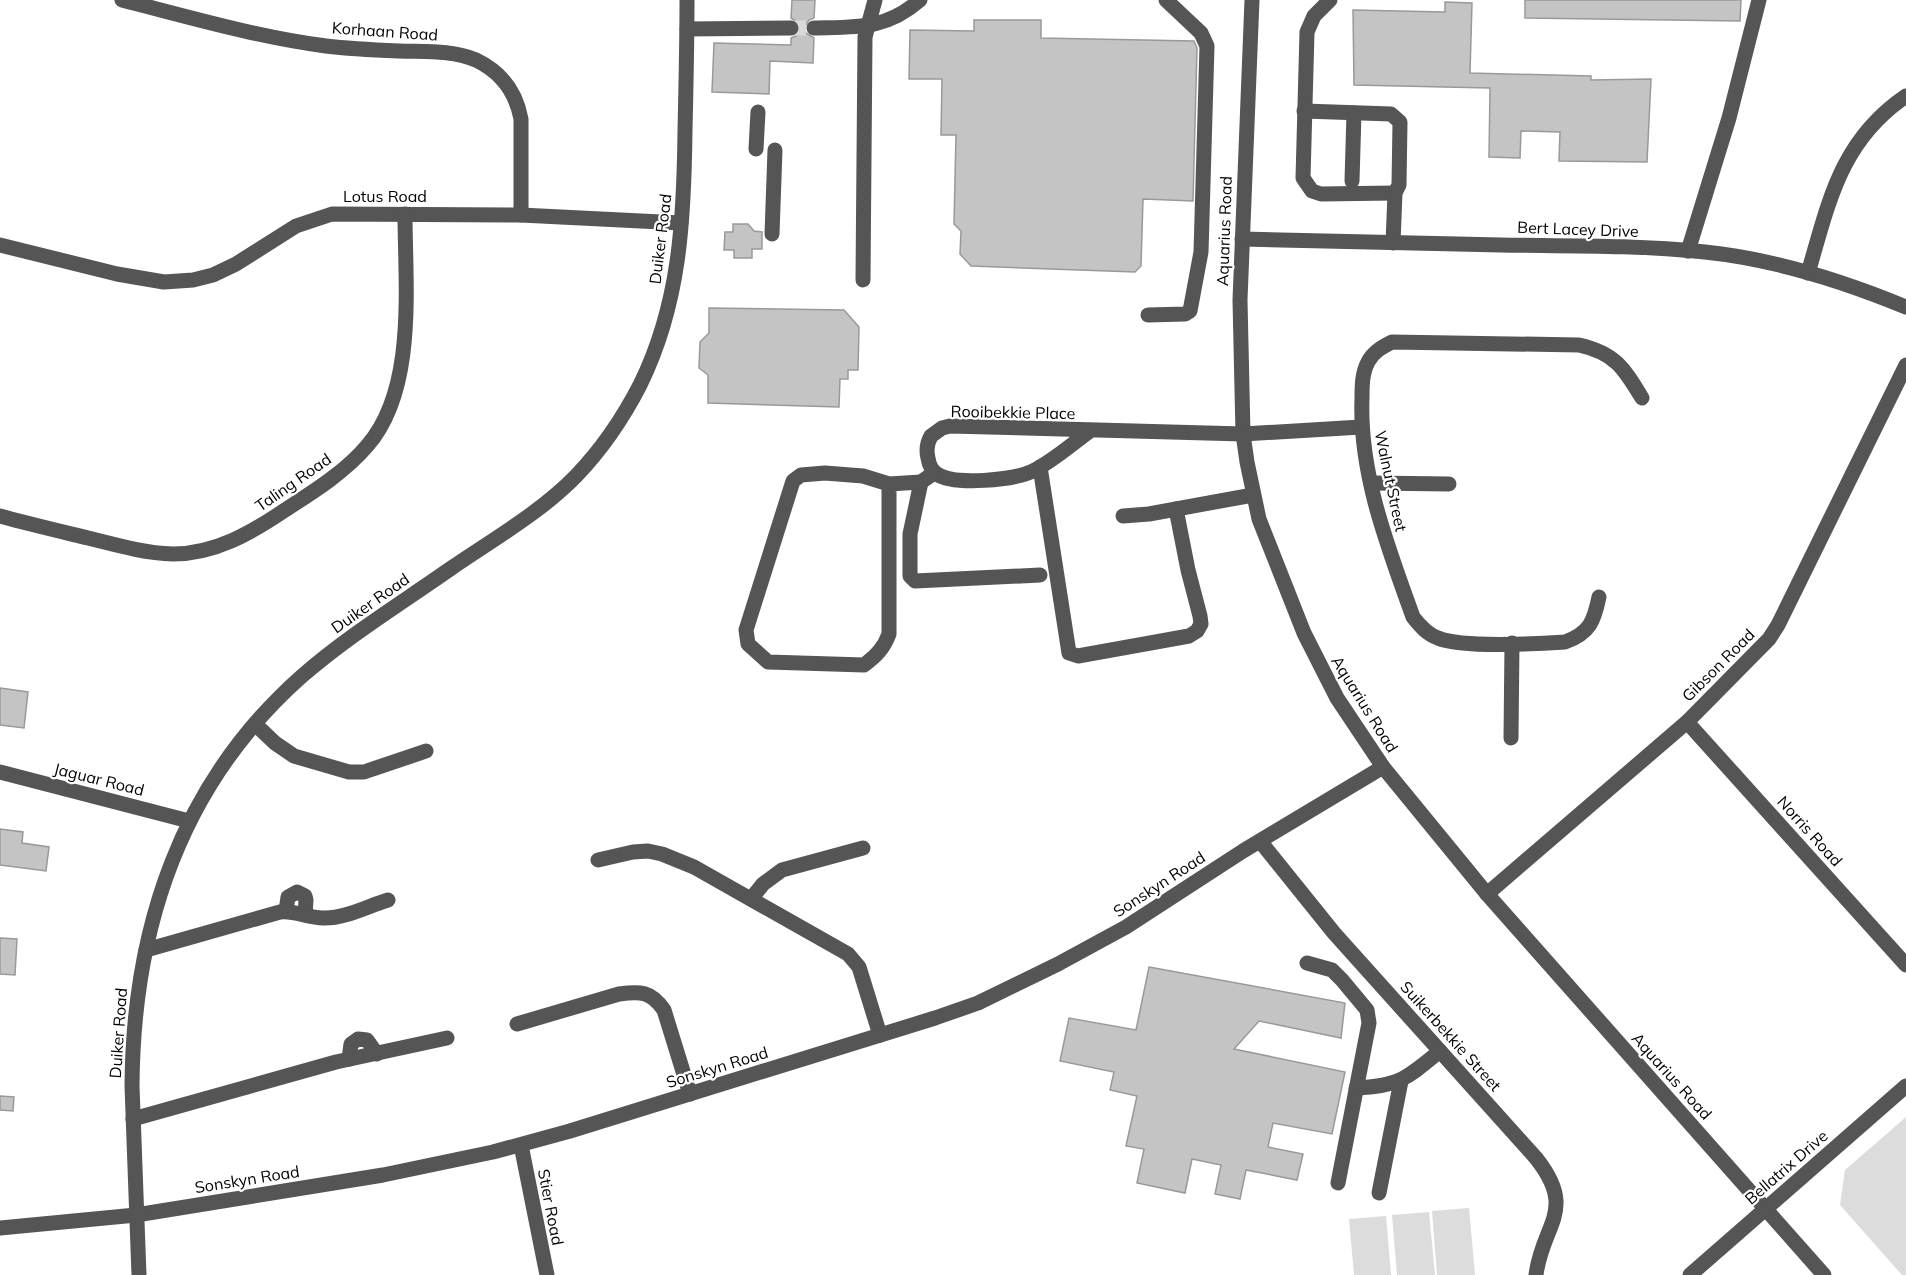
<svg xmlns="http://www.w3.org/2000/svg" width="1906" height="1275" viewBox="0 0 1906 1275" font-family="Mulish,sans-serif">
<rect width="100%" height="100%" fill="#fff"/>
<g fill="#dcdcdc">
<path d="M1906 1117V1275H1902L1840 1205 1845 1170Z"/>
<path d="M1469 1208 1475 1275H1437L1432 1211Z"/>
<path d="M1429 1212 1435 1275H1397L1392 1215Z"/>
<path d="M1386 1216 1391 1275H1354L1349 1219Z"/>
</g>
<g fill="#c4c4c4" stroke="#999" stroke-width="1.5">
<path d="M792 0H815L814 18 809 20 804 28 806 33 814 38 813 63 770 61 769 94 712 92 714 43 791 45V38L796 36 801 28 799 23 791 18Z"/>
<path d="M1525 0H1741L1740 21 1525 18Z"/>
<path d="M1445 2 1472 3 1470 73 1591 76V80L1651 79 1647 162 1559 161 1560 132 1521 131 1520 158 1489 157 1490 88 1354 85 1353 10 1445 12Z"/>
<path d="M974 20H1041V38L1194 41 1197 48 1193 201 1143 199 1141 266 1135 272 971 266 960 254 961 231 954 224 956 135H941L942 79H909L910 30 974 31Z"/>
<path d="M733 224H748L754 231 762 232V249H752V258H734V250H724L725 232H733Z"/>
<path d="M709 308 844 310 859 327 858 370H848V379H840L839 407 708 403V375L699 368 700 342 709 333Z"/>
<path d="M0 688 28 692 24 728 0 725Z"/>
<path d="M0 829 23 832 22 843 49 847 46 871 0 865Z"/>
<path d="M0 938 17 939 15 975 0 974Z"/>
<path d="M1149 967 1345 1003 1341 1038 1259 1021 1234 1049 1345 1072 1332 1134 1273 1123 1268 1147 1303 1154 1297 1180 1246 1170 1240 1199 1215 1194 1221 1165 1192 1159 1185 1193 1137 1183 1144 1149 1126 1146 1137 1096 1110 1090 1114 1072 1060 1061 1069 1018 1136 1030Z"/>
<path d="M0 1096 14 1097 13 1111 0 1110Z"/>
</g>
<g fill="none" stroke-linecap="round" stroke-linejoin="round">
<path stroke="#d9d9d9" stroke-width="15" stroke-dasharray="15 8" stroke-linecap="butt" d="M791 28H814"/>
<g stroke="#555" stroke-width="15">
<path d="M122 0C189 17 257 37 326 46 351 49 375 50 399 51 425 52 452 50 476 60 501 72 516 92 521 119V215"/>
<path d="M1252 0 1240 300 1243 434 1247 462 1259 519 1304 633 1337 698 1383 767 1487 894 1824 1275"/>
<path d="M1330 0 1314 16 1307 32 1303 178 1312 191 1321 194 1395 193"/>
<path d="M814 28C856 27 886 30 920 0"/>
<path d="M687 29 791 28"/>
<path d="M1304 111 1391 114 1400 122 1399 185 1395 193 1393 243"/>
<path d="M756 149 758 112"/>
<path d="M1352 181 1354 113"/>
<path d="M772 234 775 150"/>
<path d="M1242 239C1328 241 1414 243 1501 245 1568 246 1637 245 1705 252 1773 259 1843 281 1906 307"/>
<path d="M0 245 117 274 164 282 193 280 213 275 236 264 296 226 332 214 521 215 681 223"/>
<path d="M1688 251 1729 118 1759 0"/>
<path d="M1808 273C1829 202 1840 141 1906 96"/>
<path d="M863 280 865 37 875 0"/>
<path d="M1148 315 1185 314 1190 311 1201 252 1207 46 1201 33 1166 0"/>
<path d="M1090 431C1072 444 1053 461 1033 471 1014 480 954 486 937 474 931 470 929 465 928 458 926 450 927 443 931 436L942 428 950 426 1243 434 1361 427"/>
<path d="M1040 467 1069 653 1078 656 1189 636 1197 631 1201 624 1200 616 1188 570 1176 509"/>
<path d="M921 482 910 534V576L915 581 1040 575"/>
<path d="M1371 483 1449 484"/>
<path d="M889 484V634C884 648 876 656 864 665L768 662 748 644 746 630 793 481 801 475 825 473 863 476 889 484 921 482 934 473"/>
<path d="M0 516C29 524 59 531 88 538 116 545 144 553 173 554 215 554 251 533 285 510 313 492 345 472 367 446 417 389 405 285 405 214"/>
<path d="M1123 516 1149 514 1253 495"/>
<path d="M1599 597C1594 621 1590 633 1565 642 1537 644 1461 648 1438 638 1427 634 1420 626 1413 617 1388 547 1359 474 1362 398 1362 386 1362 373 1368 362 1373 352 1382 347 1392 342L1579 345C1615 353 1624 368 1642 398"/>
<path d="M1687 722 1906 965"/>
<path d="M255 724 275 743 294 756 349 772H364L426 751"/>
<path d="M1511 738 1512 643"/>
<path d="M0 772 189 821"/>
<path d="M1260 841 1334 933 1536 1158C1578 1211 1542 1224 1536 1275"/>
<path d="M598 860 633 852 648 851 662 854 694 867 848 954 859 967 880 1035"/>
<path d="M1487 894 1687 722 1769 639 1778 625 1906 365"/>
<path d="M751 899 763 884 782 870 863 848"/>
<path d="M286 911 288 897 297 892 305 896 306 900 305 915"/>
<path d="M146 950 280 912C294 910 308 918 323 918 344 919 368 906 388 900"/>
<path d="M1307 963 1332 970 1342 980 1367 1010 1369 1023 1338 1183"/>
<path d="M517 1024 619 994C640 991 651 991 664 1010L690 1094"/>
<path d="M349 1059 351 1044 358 1039 367 1040 377 1054"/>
<path d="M1356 1088C1400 1086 1407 1078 1440 1051"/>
<path d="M133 1119 336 1062 447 1038"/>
<path d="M521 1145 547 1275"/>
<path d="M1379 1193 1401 1081"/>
<path d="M0 1228 136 1215 383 1175 493 1152 570 1131 935 1018 978 1003 1058 964 1126 927 1243 851 1383 767"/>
<path d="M139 1275 132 1086C133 928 181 783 302 676 348 636 400 604 450 569 492 540 540 513 576 476 601 450 623 418 640 385 680 304 684 220 685 131 686 87 687 44 687 0"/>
<path d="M1690 1275 1906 1086"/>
</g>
</g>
<g text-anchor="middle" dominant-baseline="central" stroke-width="4.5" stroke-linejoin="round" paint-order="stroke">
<g font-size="16" fill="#000" stroke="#fff">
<text transform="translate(385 31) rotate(4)">Korhaan Road</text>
<text x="385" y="196">Lotus Road</text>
<text transform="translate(1578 229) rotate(2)">Bert Lacey Drive</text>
<text transform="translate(1224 231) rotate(-88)">Aquarius Road</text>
<text transform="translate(660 239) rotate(-83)">Duiker Road</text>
<text transform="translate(1013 412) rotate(1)">Rooibekkie Place</text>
<text transform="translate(1391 481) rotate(78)">Walnut Street</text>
<text transform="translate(293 482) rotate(-35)">Taling Road</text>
<text transform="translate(370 603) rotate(-35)">Duiker Road</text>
<text transform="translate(1718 665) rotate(-45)">Gibson Road</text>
<text transform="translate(1365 704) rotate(58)">Aquarius Road</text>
<text transform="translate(99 779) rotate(14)">Jaguar Road</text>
<text transform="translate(1810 831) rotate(48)">Norris Road</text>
<text transform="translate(1159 884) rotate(-33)">Sonskyn Road</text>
<text transform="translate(118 1033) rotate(-86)">Duiker Road</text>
<text transform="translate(1451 1036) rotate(48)">Suikerbekkie Street</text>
<text transform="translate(717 1067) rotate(-17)">Sonskyn Road</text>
<text transform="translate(1672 1076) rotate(48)">Aquarius Road</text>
<text transform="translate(1786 1167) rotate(-41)">Bellatrix Drive</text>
<text transform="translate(247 1179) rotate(-9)">Sonskyn Road</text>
<text transform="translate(551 1207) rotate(79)">Stier Road</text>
</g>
</g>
</svg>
